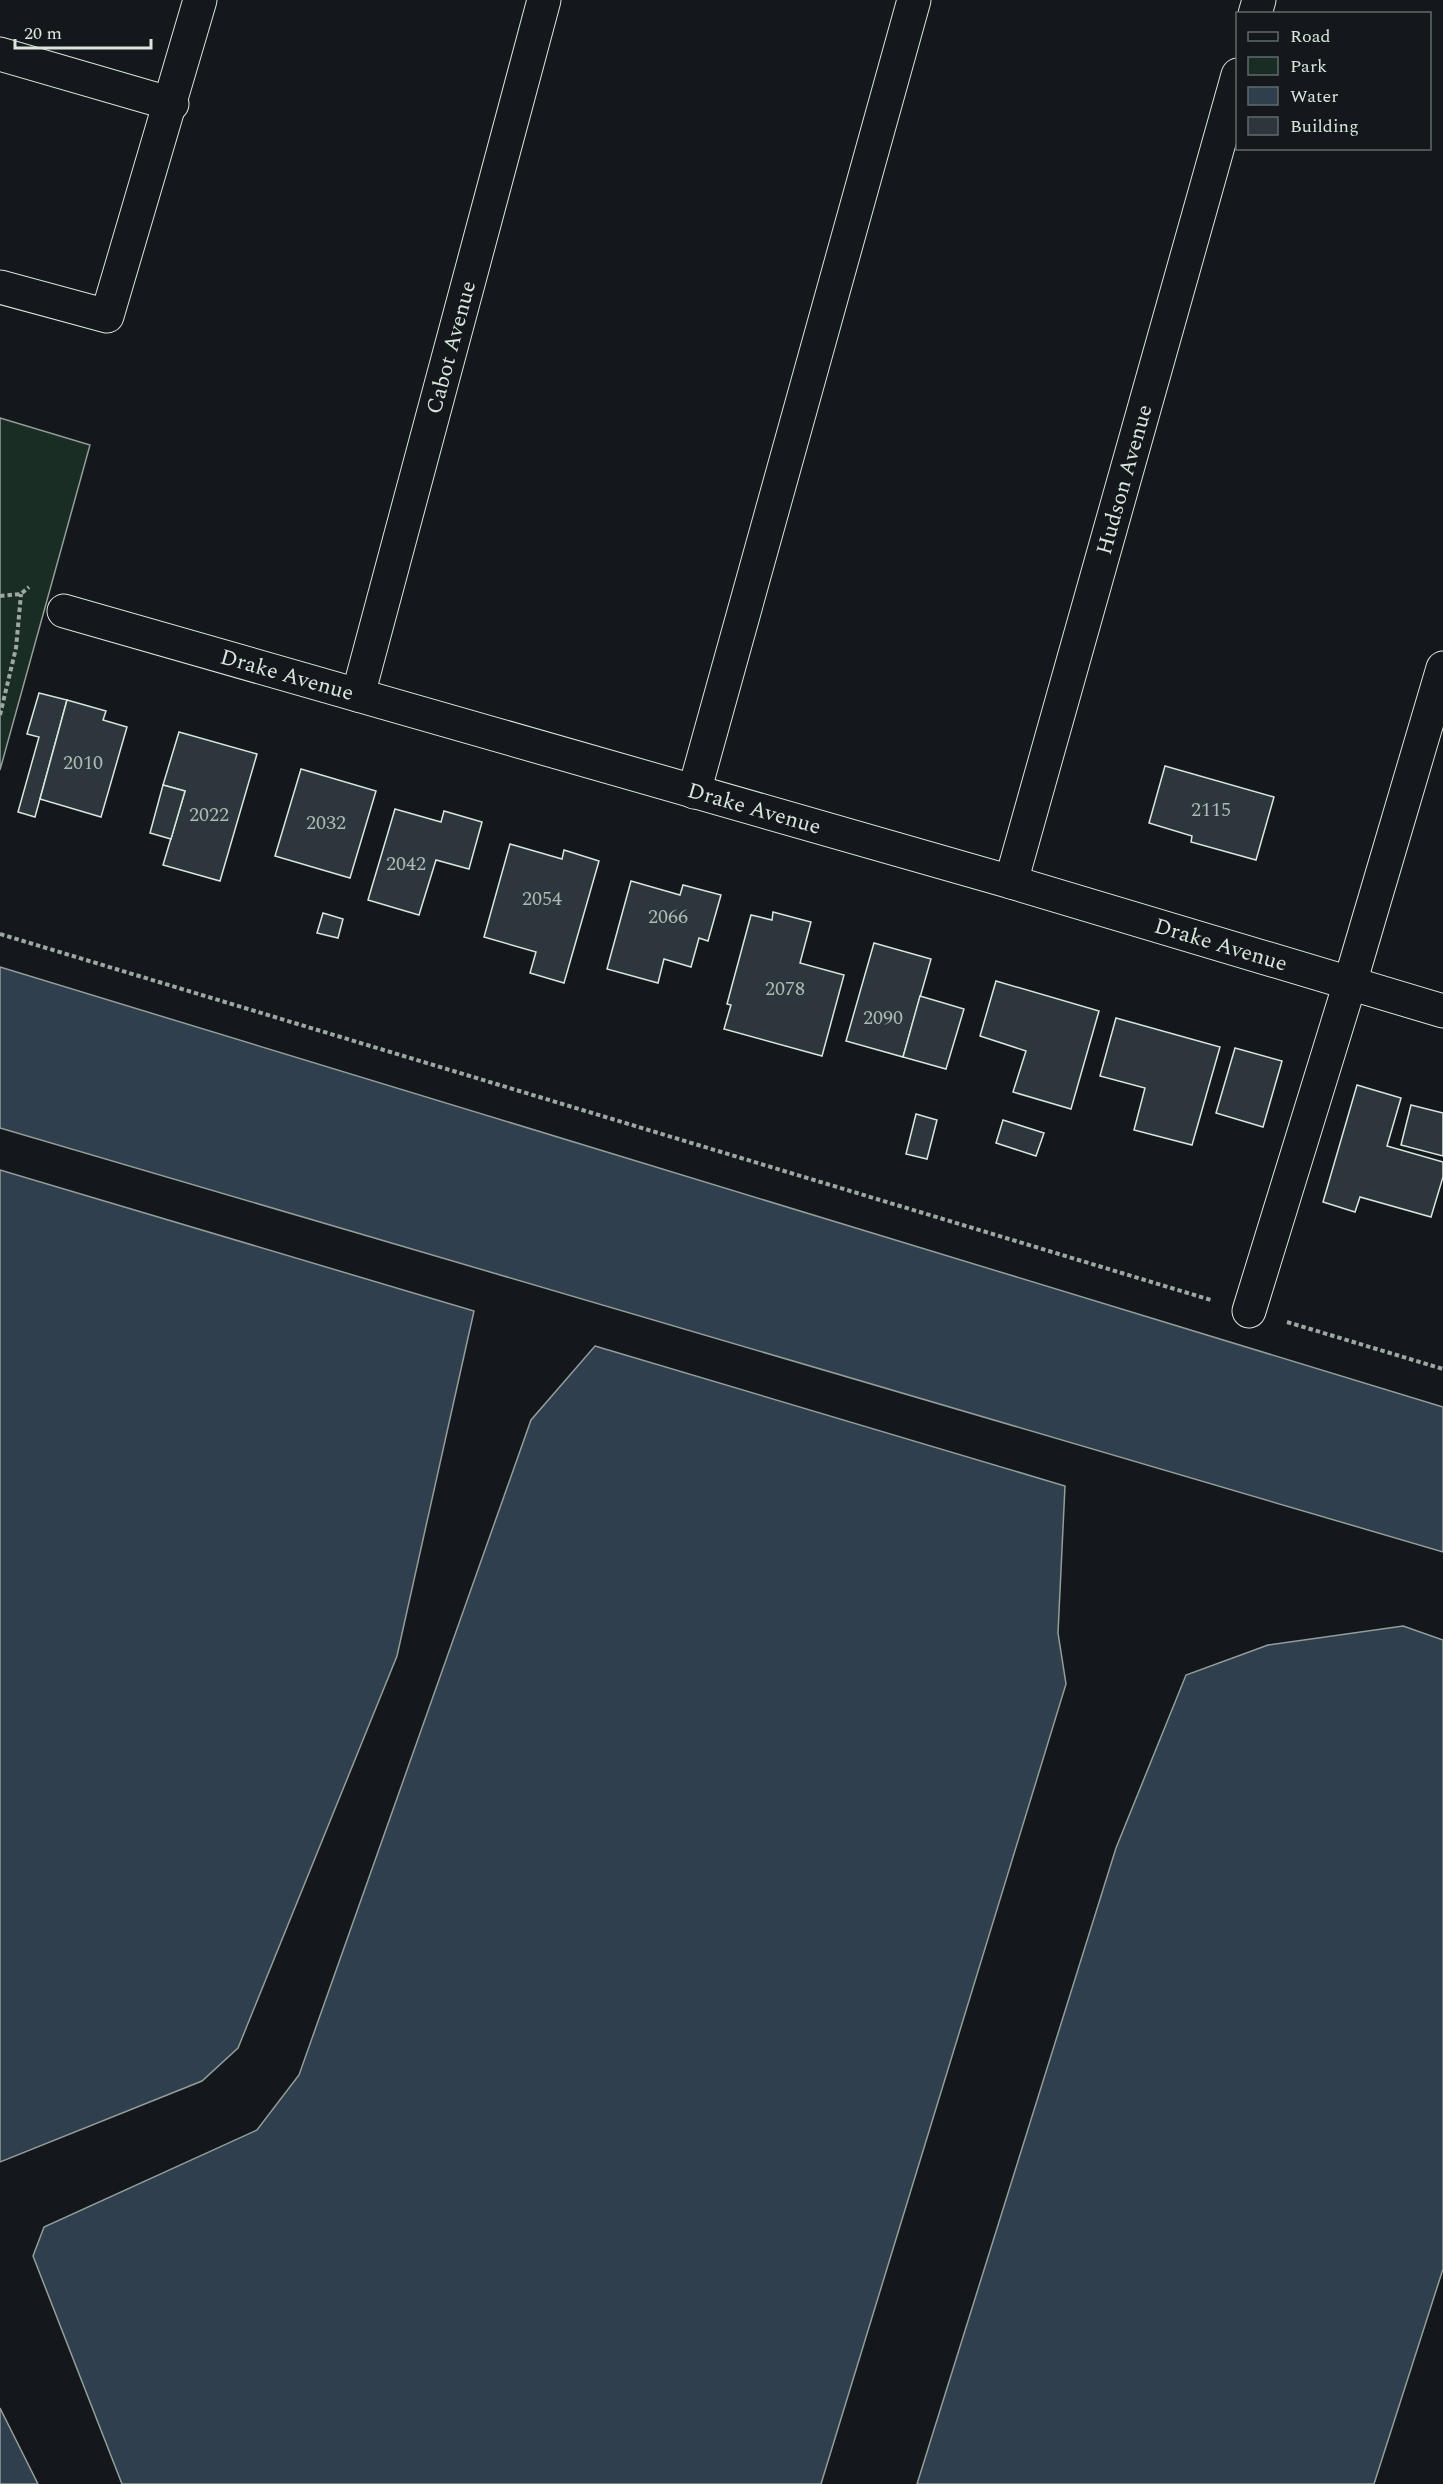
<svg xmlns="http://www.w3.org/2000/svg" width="1443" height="2484" viewBox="0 0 1443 2484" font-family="Spectral,serif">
<rect width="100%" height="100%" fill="#14181c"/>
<path fill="#1a2d24" stroke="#939e99" stroke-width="1.5" d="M0 418 90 445 0 770Z"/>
<g fill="#2f3f4d" stroke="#939e99" stroke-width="1.5">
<path d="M0 967 1443 1407V1552L0 1128Z"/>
<path d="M0 1170 474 1311 397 1656 238 2048 202 2081 0 2162Z"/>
<path d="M595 1346 1065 1486 1058 1633 1066 1684 821 2484H122L33 2256 44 2227 257 2130 299 2075 531 1420Z"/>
<path d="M1403 1626 1443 1640V2269L1374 2484H917L1116 1848 1186 1675 1268 1645Z"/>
<path d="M0 2408 38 2484H0Z"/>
</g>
<g fill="#2c363c" stroke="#d8e6dc" stroke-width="1.5">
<path d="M39 693 67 700 35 817 18 812 39 737 27 734Z"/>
<path d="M67 700 106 711 103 720 127 727 101 817 40 799Z"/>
<path d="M179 732 257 754 220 881 163 865 185 791 163 785Z"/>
<path d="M1165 766 1274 797 1256 860 1191 842 1192 836 1149 823Z"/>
<path d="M301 769 376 791 350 878 275 856Z"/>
<path d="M163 785 185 791 171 839 150 833Z"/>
<path d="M395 809 441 822 444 811 482 822 469 869 436 860 419 915 368 900Z"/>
<path d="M510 844 562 859 564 850 599 861 564 983 530 973 536 952 484 937Z"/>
<path d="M631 881 680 895 683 885 721 895 708 941 699 938 691 967 664 959 658 983 607 969Z"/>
<path d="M773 912 811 922 800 963 844 975 822 1056 724 1029 731 1005 727 1004 751 915 772 920Z"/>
<path d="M323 913 343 919 338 938 317 933Z"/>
<path d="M874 943 931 959 903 1057 846 1041Z"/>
<path d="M996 981 1099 1011 1071 1109 1013 1092 1026 1051 980 1036Z"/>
<path d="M920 996 964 1009 946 1069 903 1057Z"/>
<path d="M1116 1018 1220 1047 1192 1145 1134 1130 1145 1088 1100 1076Z"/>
<path d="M1235 1048 1282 1061 1263 1127 1216 1113Z"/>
<path d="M1357 1085 1401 1098 1387 1146 1443 1162V1177L1431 1217 1360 1197 1355 1212 1323 1202Z"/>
<path d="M1411 1105 1443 1113V1156L1401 1145Z"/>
<path d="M916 1114 937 1120 927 1159 906 1154Z"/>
<path d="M1003 1120 1044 1133 1036 1156 996 1143Z"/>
</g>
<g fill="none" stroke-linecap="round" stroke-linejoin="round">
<defs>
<g id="minor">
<path d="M1255 14 1259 0"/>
<path d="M0 54 172 104"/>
<path d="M0 287 107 316 200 0"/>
<path id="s1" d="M64 611 1011 882 1443 1011"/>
<path id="s2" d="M358 695 544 0"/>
<path d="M694 792 914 0"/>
<path id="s3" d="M1011 882 1238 75"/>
<path d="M1249 1311 1350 983 1443 668"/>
</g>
</defs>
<use href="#minor" stroke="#d8e6dc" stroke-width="35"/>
<g stroke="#9da8a2" stroke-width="4" stroke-dasharray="4.5 3" stroke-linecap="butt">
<path d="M0 596 21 594 29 587"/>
<path d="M0 715 16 648 21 594"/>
<path d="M0 934 1211 1300"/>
<path d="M1287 1322 1443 1369"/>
</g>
<use href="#minor" stroke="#14181c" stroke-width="33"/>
</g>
<g text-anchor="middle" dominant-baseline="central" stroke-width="4.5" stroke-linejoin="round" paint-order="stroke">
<g font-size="20" fill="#adbab4">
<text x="83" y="763">2010</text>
<text x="1211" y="810">2115</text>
<text x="209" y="815">2022</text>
<text x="326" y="823">2032</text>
<text x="406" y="864">2042</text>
<text x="542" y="899">2054</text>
<text x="668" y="917">2066</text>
<text x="785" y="989">2078</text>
<text x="883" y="1018">2090</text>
</g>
<g font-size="22" fill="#d8e6dc" stroke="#14181c">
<text stroke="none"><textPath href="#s2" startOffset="360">Cabot Avenue</textPath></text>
<text stroke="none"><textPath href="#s3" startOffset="418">Hudson Avenue</textPath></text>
<text stroke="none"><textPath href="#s1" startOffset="232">Drake Avenue</textPath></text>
<text stroke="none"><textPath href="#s1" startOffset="718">Drake Avenue</textPath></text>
<text stroke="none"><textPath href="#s1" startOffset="1204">Drake Avenue</textPath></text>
</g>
</g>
<rect x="1236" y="12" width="195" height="138" fill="#14181c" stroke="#626a69" stroke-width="1.5"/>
<rect x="1248" y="32" width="30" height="9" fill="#14181c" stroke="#626a69" stroke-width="1.5"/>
<text x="1290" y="42" font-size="18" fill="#d8e6dc">Road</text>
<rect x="1248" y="57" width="30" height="18" fill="#1a2d24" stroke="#626a69" stroke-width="1.5"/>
<text x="1290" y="72" font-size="18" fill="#d8e6dc">Park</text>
<rect x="1248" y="87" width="30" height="18" fill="#2f3f4d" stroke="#626a69" stroke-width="1.5"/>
<text x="1290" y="102" font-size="18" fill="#d8e6dc">Water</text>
<rect x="1248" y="117" width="30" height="18" fill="#2c363c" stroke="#626a69" stroke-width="1.5"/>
<text x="1290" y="132" font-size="18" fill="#d8e6dc">Building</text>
<path d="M15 39v9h136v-9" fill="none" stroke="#d8e6dc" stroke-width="3"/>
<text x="24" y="39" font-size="18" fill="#d8e6dc" stroke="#14181c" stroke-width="4.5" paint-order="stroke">20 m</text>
</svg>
